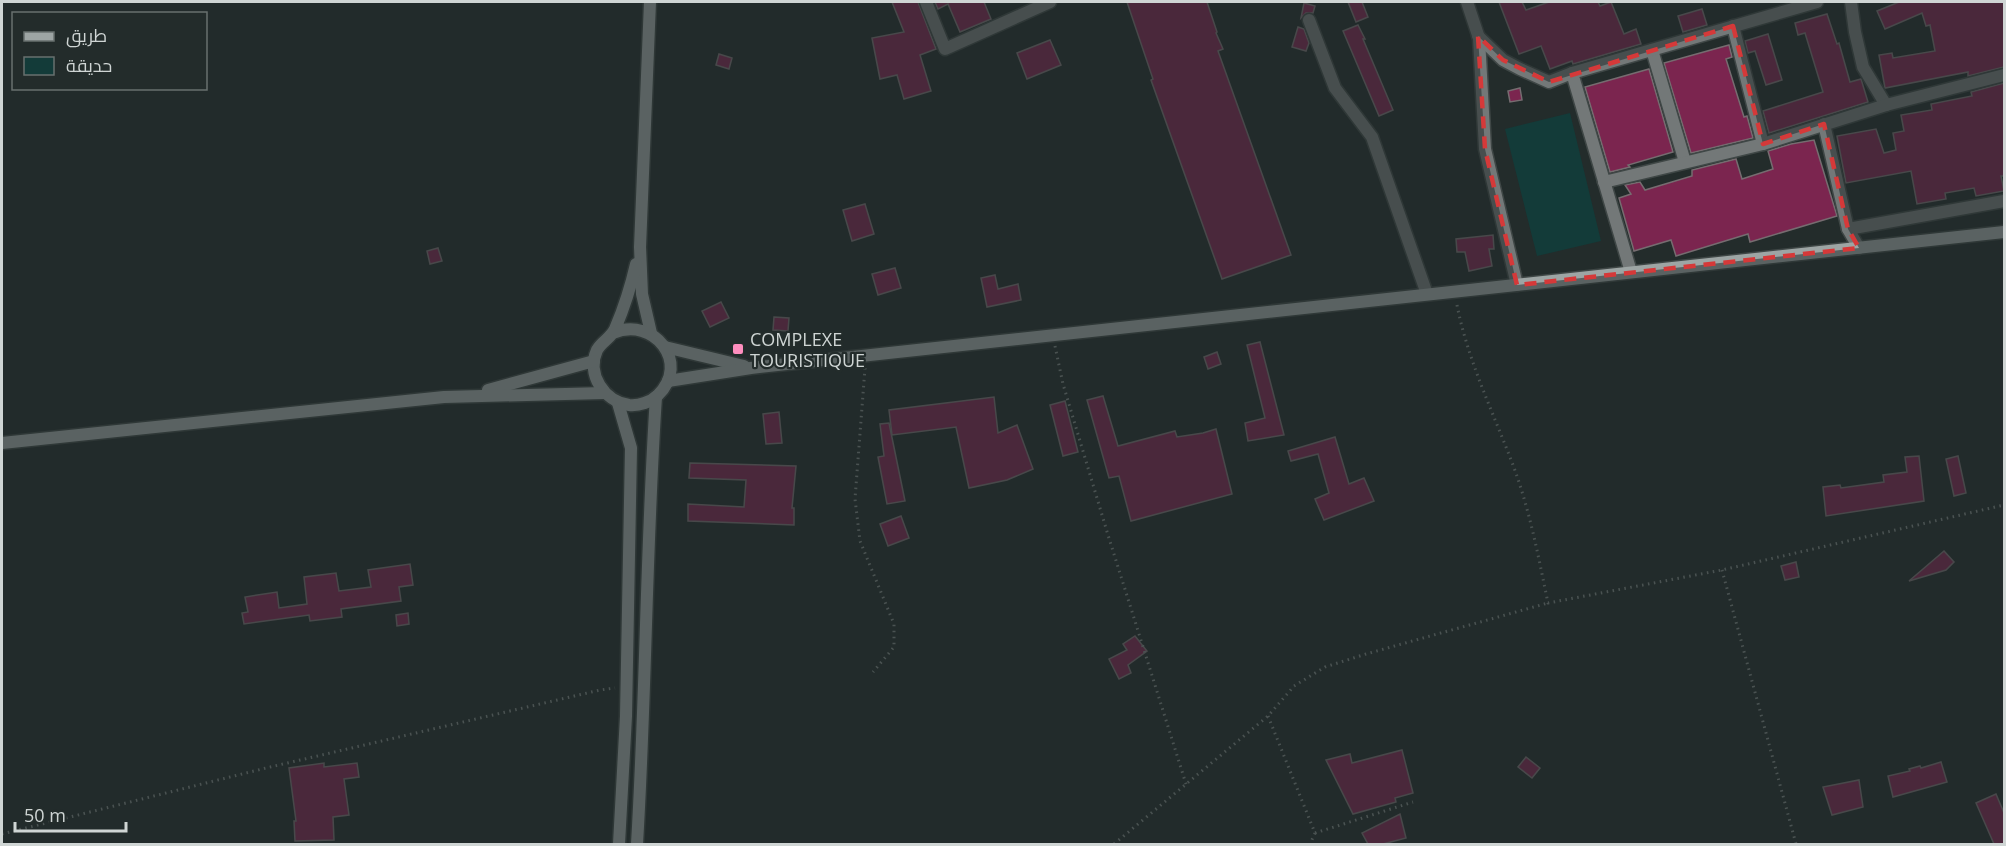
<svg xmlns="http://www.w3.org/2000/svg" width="2006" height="846" viewBox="0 0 2006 846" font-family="'Open Sans',Cairo,sans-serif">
<rect width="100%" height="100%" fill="#232c2b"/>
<path fill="#133b39" d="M1570 113 1601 241 1537 256 1505 129Z"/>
<g fill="#7b254f" stroke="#766c70" stroke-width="1.5">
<path d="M892 2H918L936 49 920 55 931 91 904 99 897 75 880 79 872 38 904 32Z"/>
<path d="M935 2H984L991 19 960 32 948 4 938 9Z"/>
<path d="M1127 2H1207L1217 32 1216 33 1223 49 1218 51 1291 255 1222 279 1151 80 1153 79Z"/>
<path d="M1348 2H1362L1368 17 1356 22Z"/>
<path d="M1499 2H1522L1526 10 1549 2H1598L1600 6 1611 2 1624 34 1636 29 1641 44 1573 64 1572 61 1550 69 1541 46 1519 54Z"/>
<path d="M1899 2H2004V67L1968 76V72L1885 88 1879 55 1892 53 1893 58 1935 51 1930 25 1926 26 1922 13 1885 29 1877 11Z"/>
<path d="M1304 3 1315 6 1313 13H1306L1301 18Z"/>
<path d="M1702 9 1707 25 1683 32 1678 16Z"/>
<path d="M1827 14 1837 44 1839 43 1850 82 1861 79 1868 102 1769 133 1763 111 1823 92 1805 33 1798 35 1795 23Z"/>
<path d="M1358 25 1365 39H1363L1393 110 1379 116 1343 31Z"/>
<path d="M1298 27 1304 29 1309 43 1306 51 1292 47Z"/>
<path d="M1768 34 1782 80 1766 85 1755 51 1748 53 1745 41Z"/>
<path d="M1050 40 1061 65 1027 79 1017 53Z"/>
<path d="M1729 45 1732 57 1726 59 1744 117 1747 116 1753 138 1691 153 1664 63Z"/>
<path d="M719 54 732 58 729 69 716 65Z"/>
<path d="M1649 69 1673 152 1628 165 1630 167 1610 172 1585 87Z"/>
<path d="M2004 83V176H2001L2004 191 1976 196 1974 188 1945 193 1946 199 1917 204 1911 171 1846 183 1837 136 1876 129 1884 153 1896 150 1893 133 1904 131 1901 115 1932 110 1931 104 1972 96 1971 92Z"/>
<path d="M1520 88 1522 100 1510 102 1508 91Z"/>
<path d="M1814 140 1837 216 1750 242 1748 234 1676 256 1671 240 1634 251 1619 198 1631 194 1625 185 1640 182 1645 190 1692 176V170L1736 159 1742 179 1773 169 1768 151 1791 144Z"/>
<path d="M865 204 874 234 852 241 843 210Z"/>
<path d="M1493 235 1494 249H1489L1492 266 1469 271 1465 252H1457L1456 239Z"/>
<path d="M438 248 442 261 430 264 427 251Z"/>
<path d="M895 268 901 288 878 295 872 274Z"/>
<path d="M995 275 998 289 1018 284 1021 300 987 307 981 278Z"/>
<path d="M721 302 729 318 710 327 702 311Z"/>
<path d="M774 317 789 318 788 331 773 330Z"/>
<path d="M1260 342 1284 435 1248 441 1245 423 1265 418 1247 345Z"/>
<path d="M1217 352 1221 364 1208 369 1204 357Z"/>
<path d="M1103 396 1118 446 1175 431 1177 437 1203 433 1216 429 1232 494 1131 521 1119 476 1109 478 1087 400Z"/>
<path d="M994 397 998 433 1017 425 1033 469 1007 480 969 488 956 427 892 435 889 410Z"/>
<path d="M1065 401 1078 452 1063 456 1050 405Z"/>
<path d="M779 412 782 443 766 444 763 414Z"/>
<path d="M889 423 905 501 887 504 878 457 884 456 880 424Z"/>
<path d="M1335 437 1349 484 1364 478 1374 501 1324 520 1315 499 1329 493 1318 454 1291 461 1288 451Z"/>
<path d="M1919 456 1924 501 1826 516 1823 487 1840 485 1841 488 1884 482 1883 475 1907 472 1905 457Z"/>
<path d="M1958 456 1966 493 1954 496 1946 459Z"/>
<path d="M690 463 796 466 792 508H794V525L688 521V504L744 507 746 480 689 478Z"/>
<path d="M901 516 909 538 888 546 880 524Z"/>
<path d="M1944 551 1954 562 1946 570 1909 581Z"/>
<path d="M1796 562 1799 577 1785 580 1781 566Z"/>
<path d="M410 564 413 585 399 587 401 601 341 609 342 617 310 621 309 615 244 624 242 613 248 612 245 597 277 592 279 608 307 604 304 577 336 573 339 591 371 587 368 570Z"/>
<path d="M408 613 409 624 397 626 396 615Z"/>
<path d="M1135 636 1147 651 1128 665 1131 673 1119 679 1109 659 1127 650 1123 644Z"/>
<path d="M1402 750 1413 793 1395 798 1396 802 1353 814 1326 760 1350 754 1352 763Z"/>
<path d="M1526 757 1540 768 1532 778 1518 767Z"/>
<path d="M1941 762 1947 782 1893 797 1888 776 1910 771 1909 769 1920 766 1921 768Z"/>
<path d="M324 763V767L357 763 359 777 344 779 349 815 333 817 334 840 295 841 294 821H296L289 768Z"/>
<path d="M1859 780 1863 807 1832 815 1823 787Z"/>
<path d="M1996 794 2004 813V844H1994L1976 803Z"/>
<path d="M1400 814 1406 838 1383 844H1368L1362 833Z"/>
</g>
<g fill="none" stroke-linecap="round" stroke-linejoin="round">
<defs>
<g id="minor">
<path d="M926 2 945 49 1050 2"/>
<path d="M1467 2 1479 38 1485 149 1517 285"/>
<path d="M1851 2 1855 32 1863 67 1886 105"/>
<path d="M1309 20 1335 88 1372 137 1427 294"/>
<path d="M1733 26 1763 144"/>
<path d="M1478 36 1503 60 1520 69 1549 82 1572 73"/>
<path d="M1652 50 1685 162"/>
<path d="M1824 124 1848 229 1859 248"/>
<path d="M1604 182 1763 144 1886 105 2004 75"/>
<path d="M1848 229 2004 201"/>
<path d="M1631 272 1572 73 1817 2"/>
</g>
<g id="secondary">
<path d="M650 2 640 247 642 294 651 333"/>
<path d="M613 333C654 316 691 363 658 395 651 402 639 406 629 405 604 401 586 374 597 350 602 341 611 338 615 329 624 308 631 286 636 264"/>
<path d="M665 347 744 366"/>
<path d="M668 381 751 368 2004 232"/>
<path d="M488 390 594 361"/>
<path d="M618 403 631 448 626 716 619 844"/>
<path d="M2 443 444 397 604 393"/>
<path d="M637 844C646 695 646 546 656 397"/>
</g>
</defs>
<use href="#minor" stroke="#3f4746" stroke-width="15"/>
<use href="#secondary" stroke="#3f4746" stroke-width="15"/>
<g stroke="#7b8281" stroke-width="3" stroke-dasharray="1.5 4.5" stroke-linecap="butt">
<path d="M1457 305C1468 361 1493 412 1513 465 1530 511 1538 555 1548 603L1722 570 2004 505"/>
<path d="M1055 346 1063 384 1108 535 1186 784"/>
<path d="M865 368 855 499 860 541 894 624V647L873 672"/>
<path d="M1722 570 1796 844"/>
<path d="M1268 716 1315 833 1310 844"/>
<path d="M1315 833 1413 802"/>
<path d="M2 834 266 768 600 690 615 688"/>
<path d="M1114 844 1268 716 1294 686 1325 667 1366 654 1548 603"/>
</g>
<use href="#minor" stroke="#737878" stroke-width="12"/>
<use href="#secondary" stroke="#9da5a4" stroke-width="12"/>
</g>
<path d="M0 0H2006V846H0ZM1733 26 1763 144 1824 124 1848 229 1859 248 1517 285 1485 149 1478 36 1503 60 1549 82Z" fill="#232c2b" fill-opacity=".55" fill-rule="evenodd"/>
<path fill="none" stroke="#d53939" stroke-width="4.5" stroke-dasharray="12 8" stroke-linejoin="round" d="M1733 26 1763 144 1824 124 1848 229 1859 248 1517 285 1485 149 1478 36 1503 60 1549 82Z"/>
<rect fill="#fe8ebe" stroke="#232c2b" stroke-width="2" x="732" y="343" width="12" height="12" rx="3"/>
<g text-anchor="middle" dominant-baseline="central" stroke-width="4.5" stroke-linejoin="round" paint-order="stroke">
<g font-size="18" fill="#cfd5d4" stroke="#232c2b" text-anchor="start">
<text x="750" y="339">COMPLEXE<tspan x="750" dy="21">TOURISTIQUE</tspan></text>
</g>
</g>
<rect width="2006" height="846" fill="none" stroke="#cfd5d4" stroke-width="6"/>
<rect x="12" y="12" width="195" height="78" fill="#232c2b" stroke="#68706f" stroke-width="1.5"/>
<rect x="24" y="32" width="30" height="9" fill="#9da5a4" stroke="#68706f" stroke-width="1.5"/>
<text x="66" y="42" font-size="18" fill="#cfd5d4">طريق</text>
<rect x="24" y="57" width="30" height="18" fill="#133b39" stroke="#68706f" stroke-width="1.5"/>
<text x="66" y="72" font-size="18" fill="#cfd5d4">حديقة</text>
<path d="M15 822v9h111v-9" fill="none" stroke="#cfd5d4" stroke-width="3"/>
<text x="24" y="822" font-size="18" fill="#cfd5d4" stroke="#232c2b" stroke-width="4.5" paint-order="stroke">50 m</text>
</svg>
